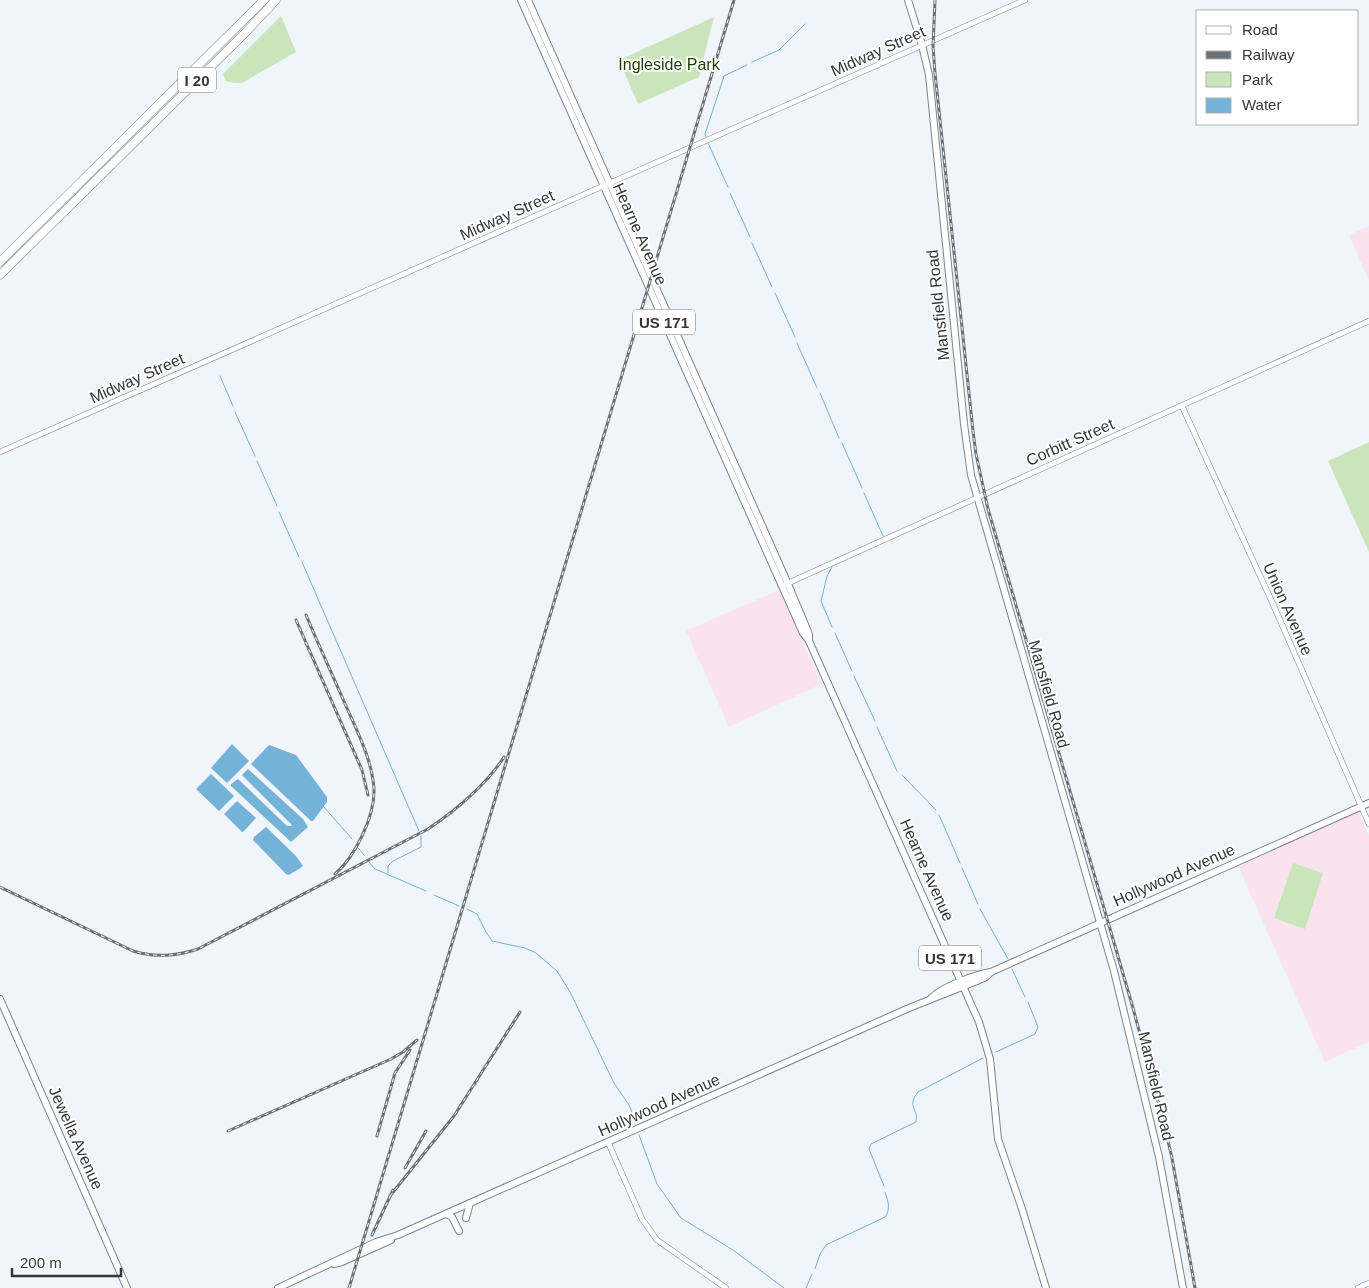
<svg xmlns="http://www.w3.org/2000/svg" width="1369" height="1288" viewBox="0 0 1369 1288" font-family="Helvetica,sans-serif">
<rect width="100%" height="100%" fill="#eff5fb"/>
<g fill="#fae3ef">
<path d="M1369 226V281L1349 235Z"/>
<path d="M779 590 822 684 729 727 686 631Z"/>
<path d="M1359 812 1369 836V1042L1325 1062 1238 866Z"/>
</g>
<g fill="#cbe5bb">
<path d="M281 16 296 52 242 83H234L226 81 223 74Z"/>
<path d="M714 17 699 77 638 104 619 60Z"/>
<path d="M1369 442V552L1328 461Z"/>
<path d="M1293 863 1323 873 1305 929 1274 918Z"/>
</g>
<g fill="#75b2d8">
<path d="M232 744 249 761 227 783 211 768Z"/>
<path d="M269 745 296 755 327 797V802L313 821H311L251 764Z"/>
<path d="M248 769 303 819 308 827 291 842 231 786V784L238 779 287 826H291L292 825 242 775Z"/>
<path d="M211 774 234 796 219 811 196 789Z"/>
<path d="M237 801 256 818 244 831 242 832 224 814Z"/>
<path d="M266 827 296 856 303 866C299 870 294 871 289 875L286 874 253 840 254 837Z"/>
</g>
<g fill="none" stroke-linecap="round" stroke-linejoin="round">
<g stroke="#75b2d8" stroke-width="1">
<path d="M752 62 779 50 805 24"/>
<path d="M706 137 705 134 724 76 747 65"/>
<path d="M708 143 728 187"/>
<path d="M730 193 750 237"/>
<path d="M752 243 772 287"/>
<path d="M775 293 795 337"/>
<path d="M797 343 817 388"/>
<path d="M220 376 233 406"/>
<path d="M820 393 839 438"/>
<path d="M235 412 255 456"/>
<path d="M842 443 862 488"/>
<path d="M257 461 277 506"/>
<path d="M864 493 883 536"/>
<path d="M279 512 299 557"/>
<path d="M302 562 419 831"/>
<path d="M832 567 827 576 821 601 832 627"/>
<path d="M835 633 852 671"/>
<path d="M854 676 875 721"/>
<path d="M877 727 897 771"/>
<path d="M902 775 936 810"/>
<path d="M323 806 352 839"/>
<path d="M939 815 960 863"/>
<path d="M358 848 365 856"/>
<path d="M369 862 375 869 426 891"/>
<path d="M962 868 978 904"/>
<path d="M388 873V866L393 861 421 847V836"/>
<path d="M434 895 459 906"/>
<path d="M467 909 477 914 486 932 492 941 525 948 536 953 557 971 570 992 614 1083 629 1105 636 1122"/>
<path d="M980 909 1008 959"/>
<path d="M1012 969 1025 997"/>
<path d="M996 1052 1035 1034 1038 1027 1028 1002"/>
<path d="M639 1135 657 1184 681 1218 733 1250 784 1288"/>
<path d="M884 1186 869 1149 871 1144 916 1122C919 1109 906 1107 918 1092L983 1058"/>
<path d="M815 1269 820 1254 826 1245 885 1217C891 1209 888 1201 885 1192"/>
<path d="M806 1288 812 1274"/>
</g>
<defs>
<g id="minor">
<path d="M1182 406 1273 604 1369 824"/>
<path d="M0 452 1025 0"/>
<path d="M786 584 1369 321"/>
<path d="M608 1142 642 1219 657 1240 726 1288"/>
<path d="M1358 1288 1369 1283"/>
</g>
<g id="major">
<path d="M521 0 782 586 803 633 809 641 979 1022 990 1059 998 1139 1022 1209 1046 1288"/>
<path d="M528 0 788 584 809 634V641"/>
<path d="M908 0 922 45 929 75 964 424 971 475 1114 971 1159 1157 1183 1288"/>
<path d="M931 998C942 987 976 974 991 972L1369 803"/>
<path d="M0 999 127 1288"/>
<path d="M446 1214 452 1217 459 1231"/>
<path d="M466 1218 470 1203"/>
<path d="M334 1264 342 1262 391 1240"/>
<path d="M278 1288 376 1242 398 1235 909 1008 977 981 986 977 991 972"/>
</g>
<g id="highway">
<path d="M0 262 264 0"/>
<path d="M0 275 246 32 276 0"/>
</g>
</defs>
<use href="#minor" stroke="#7e8489" stroke-width="6"/>
<use href="#major" stroke="#7e8489" stroke-width="8"/>
<use href="#highway" stroke="#7e8489" stroke-width="9"/>
<use href="#minor" stroke="#fff" stroke-width="5"/>
<use href="#major" stroke="#fff" stroke-width="6"/>
<use href="#highway" stroke="#fff" stroke-width="8"/>
<defs>
<g id="rail">
<path d="M935 0 933 46 935 73 973 431 976 454 988 509 1133 1008 1162 1116 1172 1158 1195 1288"/>
<path d="M306 615C319 646 333 676 346 706 358 733 372 760 374 789 375 816 355 857 335 874"/>
<path d="M296 620 362 770 368 795"/>
<path d="M0 887 133 951C156 958 176 956 198 949L428 829C455 811 487 784 504 757"/>
<path d="M228 1131 391 1059 403 1052 417 1040"/>
<path d="M377 1136 395 1073 410 1050"/>
<path d="M405 1168 426 1131"/>
<path d="M390 1196 454 1116 520 1012"/>
<path d="M372 1235 393 1190"/>
<path d="M349 1288 734 0"/>
</g>
</defs>
<use href="#rail" stroke="#6e7174" stroke-width="3"/>
<use href="#rail" stroke="#fff" stroke-width="1" stroke-dasharray="4" stroke-linecap="butt"/>
</g>
<g text-anchor="middle" dominant-baseline="central" stroke-width="4" stroke-linejoin="round" paint-order="stroke">
<g fill="#fff" stroke="#727374" stroke-width="1">
<rect x="178" y="67.5" width="38" height="25" rx="4"/>
<rect x="633" y="309.5" width="62" height="25" rx="4"/>
<rect x="919" y="945.5" width="62" height="25" rx="4"/>
</g>
<g font-size="15" font-weight="bold" fill="#353739">
<text x="197" y="80">I 20</text>
<text x="664" y="322">US 171</text>
<text x="950" y="958">US 171</text>
</g>
<g font-size="16" fill="#353739" stroke="#fff">
<text transform="translate(878 51) rotate(-24)">Midway Street</text>
<text transform="translate(507 215) rotate(-24)">Midway Street</text>
<text transform="translate(640 234) rotate(66)">Hearne Avenue</text>
<text transform="translate(938 305) rotate(-96)">Mansfield Road</text>
<text transform="translate(137 378) rotate(-24)">Midway Street</text>
<text transform="translate(1070 442) rotate(-24)">Corbitt Street</text>
<text transform="translate(1288 609) rotate(66)">Union Avenue</text>
<text transform="translate(1049 694) rotate(74)">Mansfield Road</text>
<text transform="translate(927 870) rotate(66)">Hearne Avenue</text>
<text transform="translate(1174 875) rotate(-24)">Hollywood Avenue</text>
<text transform="translate(1156 1086) rotate(77)">Mansfield Road</text>
<text transform="translate(659 1105) rotate(-24)">Hollywood Avenue</text>
<text transform="translate(76 1138) rotate(66)">Jewella Avenue</text>
</g>
<g font-size="16" fill="#1e3c01" stroke="#fff">
<text x="669" y="64">Ingleside Park</text>
</g>
</g>
<rect x="1196" y="10" width="162" height="115" fill="#ffffff" stroke="#aeafb0"/>
<rect x="1206" y="26" width="25" height="8" fill="#ffffff" stroke="#aeafb0"/>
<text x="1242" y="35" font-size="15" fill="#353739">Road</text>
<rect x="1206" y="51" width="25" height="8" fill="#6e7174" stroke="#aeafb0"/>
<text x="1242" y="60" font-size="15" fill="#353739">Railway</text>
<rect x="1206" y="72" width="25" height="15" fill="#cbe5bb" stroke="#aeafb0"/>
<text x="1242" y="85" font-size="15" fill="#353739">Park</text>
<rect x="1206" y="98" width="25" height="15" fill="#75b2d8" stroke="#aeafb0"/>
<text x="1242" y="110" font-size="15" fill="#353739">Water</text>
<path d="M12 1268v8h109v-8" fill="none" stroke="#353739" stroke-width="2.5"/>
<text x="20" y="1268" font-size="15" fill="#353739" stroke="#ffffff" stroke-width="4" paint-order="stroke">200 m</text>
</svg>
